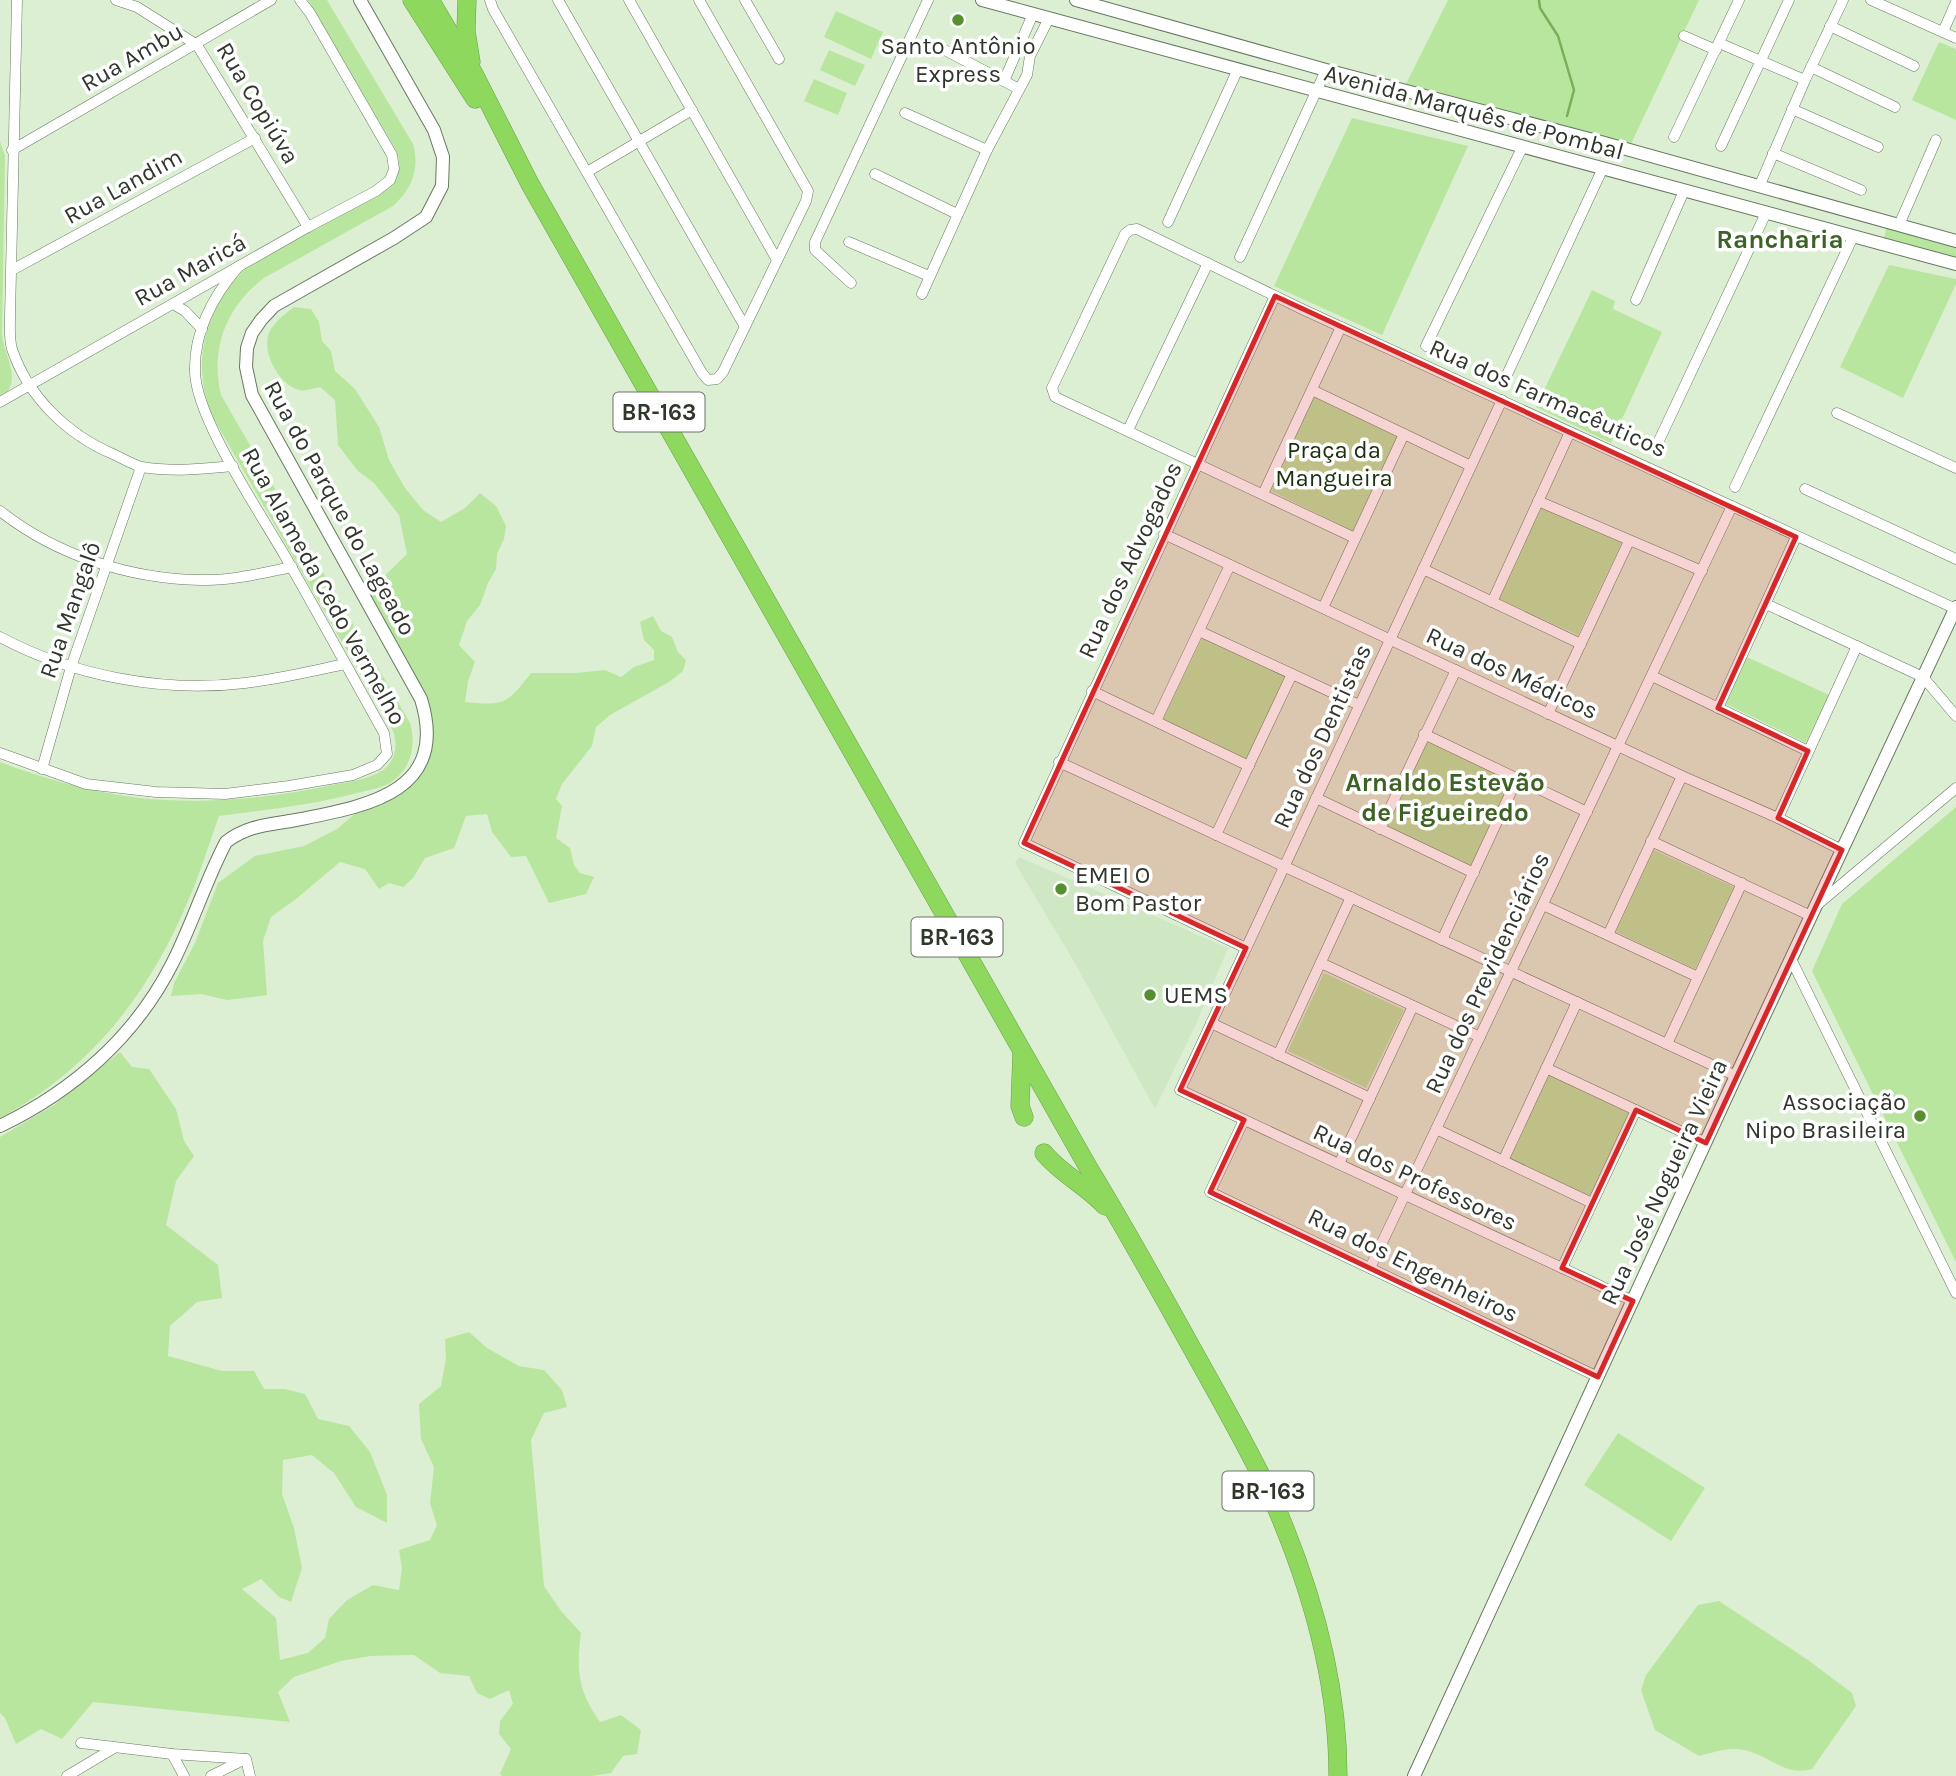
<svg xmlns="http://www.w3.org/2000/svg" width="1956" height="1776" viewBox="0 0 1956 1776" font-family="Karla,sans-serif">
<rect width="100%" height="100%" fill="#dcefd3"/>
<path fill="#d0e7c4" d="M1019 857 1228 948 1196 1024 1155 1109 1076 965 1015 863Z"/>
<g fill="#b8e69f">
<path d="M308 0H327L413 144C420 169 412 189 393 206L264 278C226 307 210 349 221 395L410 723C416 744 412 767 393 781 383 788 369 790 357 793 312 805 266 810 219 816 209 844 200 874 188 901 149 994 90 1070 0 1118V762C45 779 91 792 140 798 206 805 272 798 337 784 352 781 370 779 383 770 396 760 398 745 393 731L211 414C191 360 205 307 247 267L389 188C399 176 402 165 396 150Z"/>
<path d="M1448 0H1699L1630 146 1406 84Z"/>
<path d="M836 11 883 32 871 59 824 37Z"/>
<path d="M1939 42 1956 49V120L1912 100Z"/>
<path d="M829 50 865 65 855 86 820 70Z"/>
<path d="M814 79 847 93 838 115 804 101Z"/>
<path d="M1352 118 1468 146 1382 335 1274 286Z"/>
<path d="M0 141 5 156 2 335C5 359 24 382 0 399Z"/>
<path d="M1887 226 1956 247V258L1884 239Z"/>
<path d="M1889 265 1956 279V284L1903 398 1840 367Z"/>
<path d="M1592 290 1615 301 1613 309 1662 332 1611 443 1536 407Z"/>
<path d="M294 307 311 309 319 322 322 341 331 351 335 371 355 389 379 427 389 460 405 488 423 510 441 522 465 508 480 493 496 506 506 526 504 539 497 554 496 569 488 583 480 605 467 621 459 645 475 662 468 681 465 702C505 706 507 704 531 673H576L605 670 621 677 634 667 654 660V650L644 640 640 622 653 616 661 631 672 637 678 652 686 660 683 671 669 682 610 715 596 727 592 746 562 784 556 799 562 806 556 838 570 848 574 865 580 873 594 877 586 894 549 903 526 856 511 857 492 832 487 814 466 816 454 848 425 858 413 878 403 887 389 883 379 889 365 869 340 862 296 899 271 917 263 941 267 995 227 1000 201 994 171 996 174 983 195 943 218 883 255 856 304 846 337 829 357 812 387 801 410 784 431 736 429 708 364 591 375 585 407 554 399 515 374 483 358 471 338 445 335 400 320 387C313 388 305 392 299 390 280 385 263 355 268 336 272 323 284 315 294 307Z"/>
<path d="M1314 397 1397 437 1353 531 1271 491Z"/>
<path d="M1542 507 1622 542 1578 635 1499 599Z"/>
<path d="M1202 638 1286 676 1247 759 1163 719Z"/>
<path d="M1747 657 1829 695 1806 743 1726 704Z"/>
<path d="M1426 741 1511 781 1471 866 1386 826Z"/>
<path d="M1956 807V1262L1812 971 1842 904Z"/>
<path d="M1654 850 1734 887 1695 969 1616 932Z"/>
<path d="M1324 973 1404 1010 1366 1088 1288 1051Z"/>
<path d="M120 1052 132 1067 149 1069 176 1109 184 1141 194 1156 176 1181 166 1225 218 1265 222 1298 197 1302 170 1326 168 1356 222 1371H254L264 1389H285L305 1394 318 1419 349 1426 370 1452 387 1495V1523L356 1507 334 1473 312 1455 283 1460 282 1494 294 1528 302 1568 291 1602 279 1597 261 1579 242 1589 276 1618 280 1660 308 1653 325 1638 329 1619 347 1600 373 1585 399 1590 402 1568 399 1550 430 1540 437 1525 430 1503 434 1467 421 1439 419 1404 441 1386 446 1358 445 1339 469 1332 487 1348 519 1366 544 1370 562 1390 567 1407 544 1413 531 1440 544 1586 561 1611 581 1633C576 1671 578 1690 600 1722L621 1715 641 1730 637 1754 623 1756 611 1773 592 1776H502L500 1774 511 1749 499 1734 500 1721 513 1704 509 1690 490 1699 477 1693 469 1676 440 1673 414 1655 370 1656 341 1661 294 1677 278 1692 290 1722 93 1702 62 1739 41 1729 16 1744 5 1718 0 1713V1137L54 1105Z"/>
<path d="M1549 1075 1629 1113 1590 1196 1510 1159Z"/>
<path d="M1618 1433 1705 1488 1671 1541 1584 1485Z"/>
<path d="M1719 1601 1808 1660 1852 1693 1856 1706 1812 1769C1785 1776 1773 1758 1748 1751 1729 1746 1717 1752 1699 1756L1655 1730 1641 1690 1646 1675 1698 1605Z"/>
</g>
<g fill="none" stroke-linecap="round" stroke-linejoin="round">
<path stroke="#7aaf5a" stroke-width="2.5" d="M1539 0 1540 8 1558 36 1574 90 1567 116"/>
<defs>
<g id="street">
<path d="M17 0 10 317C10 327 9 339 12 349 28 397 68 435 113 454 122 458 133 465 142 467 172 472 204 469 233 466"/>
<path d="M116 0 137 7 197 45 308 227"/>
<path d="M490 0 493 9 702 373 708 380 717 379 723 372 806 201 808 191 699 0"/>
<path d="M558 0 744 325"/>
<path d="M629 0 777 260"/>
<path d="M745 0 779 59"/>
<path d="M1871 0 1956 38"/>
<path d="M1830 26 1914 66"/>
<path d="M1943 32 1956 2"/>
<path d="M1684 36 1716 50"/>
<path d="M1719 43 1805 80"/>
<path d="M939 47 1019 89"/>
<path d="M1811 67 1895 107"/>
<path d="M1004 81 1033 14"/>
<path d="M1792 109 1878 147"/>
<path d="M905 113 987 150"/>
<path d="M1674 137 1739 0"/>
<path d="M1721 146 1789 0"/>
<path d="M12 150 271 0"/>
<path d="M1773 153 1861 190"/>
<path d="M587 172 692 110"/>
<path d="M875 174 957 214"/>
<path d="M1759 187 1805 80 1843 0"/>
<path d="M1168 222 1238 69"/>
<path d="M1899 225 1936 140"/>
<path d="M849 242 929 276"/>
<path d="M1240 257 1326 70"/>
<path d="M12 270 255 138"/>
<path d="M851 283 815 250V242L928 0"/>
<path d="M922 294 987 150 1027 75 1030 56 1049 18"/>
<path d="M1636 300 1684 191"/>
<path d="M173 304 185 311 202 329"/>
<path d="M1426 346 1522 148"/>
<path d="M1505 379 1602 170"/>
<path d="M1312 390 1471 466"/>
<path d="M1502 400 1180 1090 1633 1301"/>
<path d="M0 402 308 227 376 191 390 180 394 169 392 155 310 13 300 0"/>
<path d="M1837 413 1956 468"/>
<path d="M1128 430 1208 263"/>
<path d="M1655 449 1766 213"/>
<path d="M1735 487 1853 237"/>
<path d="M1805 489 1956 559"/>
<path d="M1263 494 1341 327"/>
<path d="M1538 501 1702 571"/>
<path d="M0 511C56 555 129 579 201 580 231 581 262 573 292 567"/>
<path d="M1164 534 1682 776 1778 818 1842 850"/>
<path d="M1355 538 1055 397 1052 388 1125 234 1130 230 1137 229 1304 310 1956 609"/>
<path d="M1423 569 1581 644"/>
<path d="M1492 602 1570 432"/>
<path d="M1766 604 1923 677 1956 716"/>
<path d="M1323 608 1404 434"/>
<path d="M1199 631 1359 705"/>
<path d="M0 637C73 676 163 693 245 683 279 679 312 671 345 664"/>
<path d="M1652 676 1808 751"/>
<path d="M1092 691 1249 766"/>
<path d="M1718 708 1796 537"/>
<path d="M1548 714 1629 541"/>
<path d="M1156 721 1230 565"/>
<path d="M1424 734 1587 812"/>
<path d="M0 753 86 784 156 792 225 794 289 786 353 775 377 765 387 754 384 733C351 674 319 615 285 556 261 514 195 417 195 371 194 331 213 296 239 266"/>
<path d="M1059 762 1736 1076"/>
<path d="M42 769 71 667 141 467"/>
<path d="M1316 798 1474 873"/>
<path d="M1778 818 1857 646"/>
<path d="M1380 829 1456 670"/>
<path d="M1216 835 1292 674"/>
<path d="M1651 841 1811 916"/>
<path d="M1543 905 1698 977"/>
<path d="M1817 905 1956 788"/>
<path d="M1608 935 1682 776"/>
<path d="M1442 940 1517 779"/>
<path d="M1246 948 1024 843 1275 296"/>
<path d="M1791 959 1956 1293"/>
<path d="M1321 963 1480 1037"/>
<path d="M1211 1023 1370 1098"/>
<path d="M1667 1044 1742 883"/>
<path d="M1278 1055 1351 897"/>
<path d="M1546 1068 1706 1143"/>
<path d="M1244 1120 1210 1192 1598 1377"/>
<path d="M1436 1129 1592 1203"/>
<path d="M1503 1161 1577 1002"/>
<path d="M1339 1164 1413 1006"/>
<path d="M1370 1268 1732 506"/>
<path d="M1562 1268 1636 1110"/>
<path d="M81 1743 172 1754 246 1759 250 1776"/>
<path d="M172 1754 184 1776"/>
<path d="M67 1776 114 1748"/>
<path d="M211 1776 245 1759"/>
</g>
<g id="secondary">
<path d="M982 0 1956 264"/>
<path d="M1076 0 1326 70 1601 142 1956 241"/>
<path d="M0 1126C73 1091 135 1037 172 964 192 925 205 882 226 842 248 825 269 825 296 820 366 806 450 793 421 699L252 395 246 367 247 348 252 333 261 320 274 306 394 238 426 217 442 186 443 157 434 130 360 0"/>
<path d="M1414 1776 1736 1076 1956 607"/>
</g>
<g id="highway">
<path d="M412 0 475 99"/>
<path d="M430 0 473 72 530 184 1088 1167C1127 1231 1163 1296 1199 1361 1224 1406 1250 1451 1272 1498 1310 1584 1338 1681 1338 1776"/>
<path d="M467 0 466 31 471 62"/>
<path d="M1022 1052 1020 1106 1024 1117"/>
<path d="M1044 1153C1061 1174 1087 1186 1105 1206"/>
</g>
</defs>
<use href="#street" stroke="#697961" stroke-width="11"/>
<use href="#secondary" stroke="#697961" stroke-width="14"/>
<use href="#highway" stroke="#6c9f4c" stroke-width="19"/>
<use href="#street" stroke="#fff" stroke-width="10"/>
<use href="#secondary" stroke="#fff" stroke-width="12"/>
<use href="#highway" stroke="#8dd85d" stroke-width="18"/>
</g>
<path fill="#d62828" fill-opacity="0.2" stroke="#d62828" stroke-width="5" stroke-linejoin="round" d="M1275 296 1796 537 1718 708 1808 751 1778 818 1842 850 1706 1143 1636 1110 1562 1268 1633 1301 1598 1377 1210 1192 1244 1120 1180 1090 1246 948 1024 843Z"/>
<g fill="#56902e" stroke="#fff" stroke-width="2.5">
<circle cx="958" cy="20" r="7"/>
<circle cx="1061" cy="889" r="7"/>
<circle cx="1150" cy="995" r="7"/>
<circle cx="1920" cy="1116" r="7"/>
</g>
<g text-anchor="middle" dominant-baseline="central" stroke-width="7" stroke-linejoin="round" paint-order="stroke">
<g fill="#fff" stroke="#6d726b" stroke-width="2">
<rect x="613.5" y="392.5" width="91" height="39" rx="5"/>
<rect x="911.5" y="917.5" width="91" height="39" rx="5"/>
<rect x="1222.5" y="1471.5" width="91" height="39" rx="5"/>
</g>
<g font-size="23" font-weight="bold" fill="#2f362b">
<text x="659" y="412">BR-163</text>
<text x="957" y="937">BR-163</text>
<text x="1268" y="1491">BR-163</text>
</g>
<g font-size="24" fill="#2f362b" stroke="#fff" text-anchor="start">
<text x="958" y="46" text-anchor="middle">Santo Antônio<tspan x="958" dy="28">Express</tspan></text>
<text x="1075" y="875">EMEI O<tspan x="1075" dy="28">Bom Pastor</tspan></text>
<text x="1164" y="995">UEMS</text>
<text x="1906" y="1102" text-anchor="end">Associação<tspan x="1906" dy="28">Nipo Brasileira</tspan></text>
</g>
<g font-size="24" fill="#2f362b" stroke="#fff">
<text transform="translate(132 57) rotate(-30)">Rua Ambu</text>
<text transform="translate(258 103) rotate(59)">Rua Copiúva</text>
<text transform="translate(1474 112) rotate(15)">Avenida Marquês de Pombal</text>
<text transform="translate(123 186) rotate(-29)">Rua Landim</text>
<text transform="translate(190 270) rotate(-29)">Rua Maricá</text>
<text transform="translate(1548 398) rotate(24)">Rua dos Farmacêuticos</text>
<text transform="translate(340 508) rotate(61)">Rua do Parque do Lageado</text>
<text transform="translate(1130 560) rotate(-65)">Rua dos Advogados</text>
<text transform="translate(324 586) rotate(61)">Rua Alameda Cedo Vermelho</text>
<text transform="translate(70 610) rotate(-71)">Rua Mangalô</text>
<text transform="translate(1512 673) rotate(25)">Rua dos Médicos</text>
<text transform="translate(1322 736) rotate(-65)">Rua dos Dentistas</text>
<text transform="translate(1487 973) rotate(-65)">Rua dos Previdenciários</text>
<text transform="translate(1415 1177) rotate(25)">Rua dos Professores</text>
<text transform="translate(1664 1182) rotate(-65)">Rua José Nogueira Vieira</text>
<text transform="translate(1413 1265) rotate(26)">Rua dos Engenheiros</text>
</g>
<g font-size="24" fill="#1b300e" stroke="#fff">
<text x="1334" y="450">Praça da<tspan x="1334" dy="28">Mangueira</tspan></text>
</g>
<g font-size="26" font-weight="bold" fill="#3d6225" stroke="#fff">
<text x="1780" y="239">Rancharia</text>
<text x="1445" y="782">Arnaldo Estevão<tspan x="1445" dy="30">de Figueiredo</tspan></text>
</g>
</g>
</svg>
